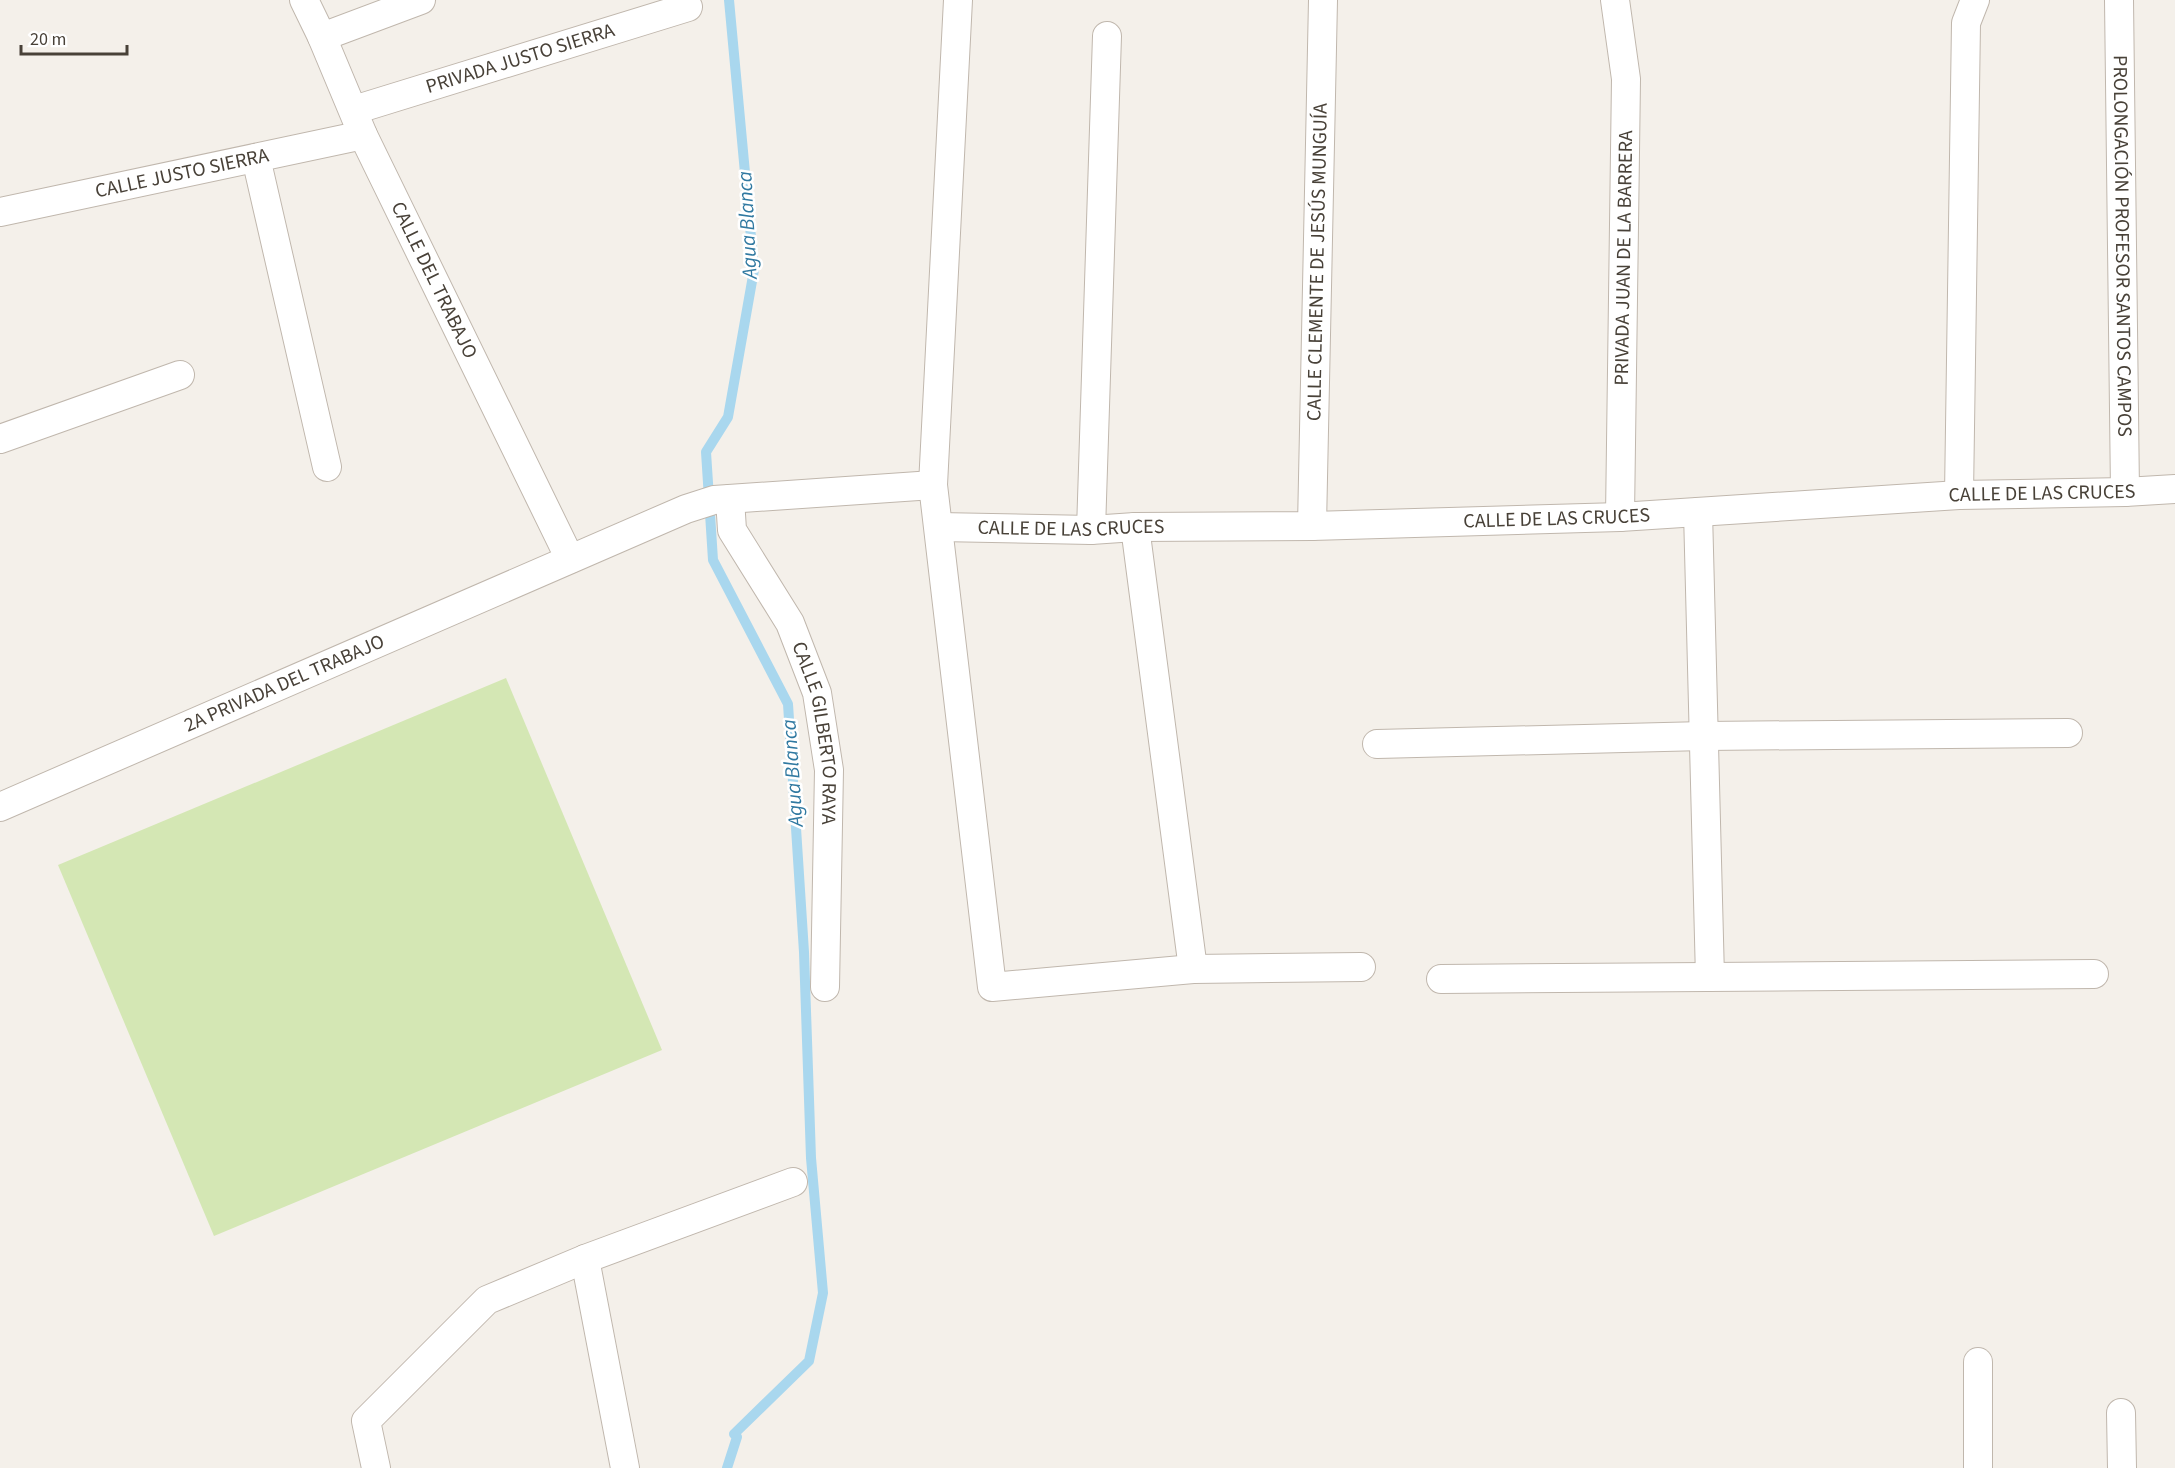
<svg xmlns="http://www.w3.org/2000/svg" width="2175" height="1468" viewBox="0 0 2175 1468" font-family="'Source Sans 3',sans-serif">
<rect width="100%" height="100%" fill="#f4f0ea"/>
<path fill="#d4e7b4" d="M506 678 662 1050 214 1236 58 865Z"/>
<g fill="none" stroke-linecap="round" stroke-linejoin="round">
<path stroke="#a9d7ee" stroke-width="10" d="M727 1468 737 1437 734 1434 809 1361 823 1293 811 1158 804 952 788 704 713 560 706 452 728 417 754 270 729 0"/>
<defs>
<g id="minor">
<path id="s1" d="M304 0 322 37 363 135 570 559"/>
<path d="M958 0 933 485 992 987 1193 969 1361 967"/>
<path d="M1615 0 1626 79 1620 517"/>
<path id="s2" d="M2119 0 2125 492"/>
<path d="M322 37 421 0"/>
<path id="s3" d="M354 110 688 7"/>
<path d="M256 158 327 467"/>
<path id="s4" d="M0 212 363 135"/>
<path d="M0 439 180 375"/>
<path d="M1959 495 1966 23 1975 0"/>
<path id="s5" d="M730 499 732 530 790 623 817 693 829 770 825 987"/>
<path d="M1698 512 1710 977"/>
<path id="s6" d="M1312 526 1323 0"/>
<path id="s7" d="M939 527 1091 530 1135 527 1312 526 1620 517 1959 495 2125 492 2175 489"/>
<path d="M1135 527 1193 969"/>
<path d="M1091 530 1107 36"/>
<path d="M1377 744 1704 736 2068 733"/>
<path id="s8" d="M0 807 686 509 714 500 933 485"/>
<path d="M1441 979 2094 974"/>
<path d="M585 1259 625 1468"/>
<path d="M2121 1413 2122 1468"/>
<path d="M376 1468 366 1421 487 1300 585 1259 793 1182"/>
<path d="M1978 1468V1362"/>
</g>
</defs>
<use href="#minor" stroke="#c0b7ad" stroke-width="30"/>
<use href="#minor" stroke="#fff" stroke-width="28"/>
</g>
<g text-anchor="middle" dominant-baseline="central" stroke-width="5" stroke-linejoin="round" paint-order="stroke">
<g font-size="20" fill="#484138" stroke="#fff">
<text stroke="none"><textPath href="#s3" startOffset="174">PRIVADA JUSTO SIERRA</textPath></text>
<text stroke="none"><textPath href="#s4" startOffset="186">CALLE JUSTO SIERRA</textPath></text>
<text stroke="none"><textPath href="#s2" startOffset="246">PROLONGACIÓN PROFESOR SANTOS CAMPOS</textPath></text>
<text transform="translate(1624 258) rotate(-89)">PRIVADA JUAN DE LA BARRERA</text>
<text stroke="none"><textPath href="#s6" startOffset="264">CALLE CLEMENTE DE JESÚS MUNGUÍA</textPath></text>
<text stroke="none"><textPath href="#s1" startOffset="309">CALLE DEL TRABAJO</textPath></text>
<text stroke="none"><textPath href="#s7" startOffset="1104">CALLE DE LAS CRUCES</textPath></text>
<text stroke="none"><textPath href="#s7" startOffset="618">CALLE DE LAS CRUCES</textPath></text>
<text stroke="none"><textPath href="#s7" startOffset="132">CALLE DE LAS CRUCES</textPath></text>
<text stroke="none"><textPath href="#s8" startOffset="310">2A PRIVADA DEL TRABAJO</textPath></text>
<text stroke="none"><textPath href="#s5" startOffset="255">CALLE GILBERTO RAYA</textPath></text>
</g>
<g font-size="21" font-style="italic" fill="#3079a1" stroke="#fff">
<text transform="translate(747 225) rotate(-93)">Agua Blanca</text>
<text transform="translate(792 773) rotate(-94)">Agua Blanca</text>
</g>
</g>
<path d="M21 45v9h106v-9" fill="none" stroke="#484138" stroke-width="3"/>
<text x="30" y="45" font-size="18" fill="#484138" stroke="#ffffff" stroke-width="4.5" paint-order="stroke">20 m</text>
</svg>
